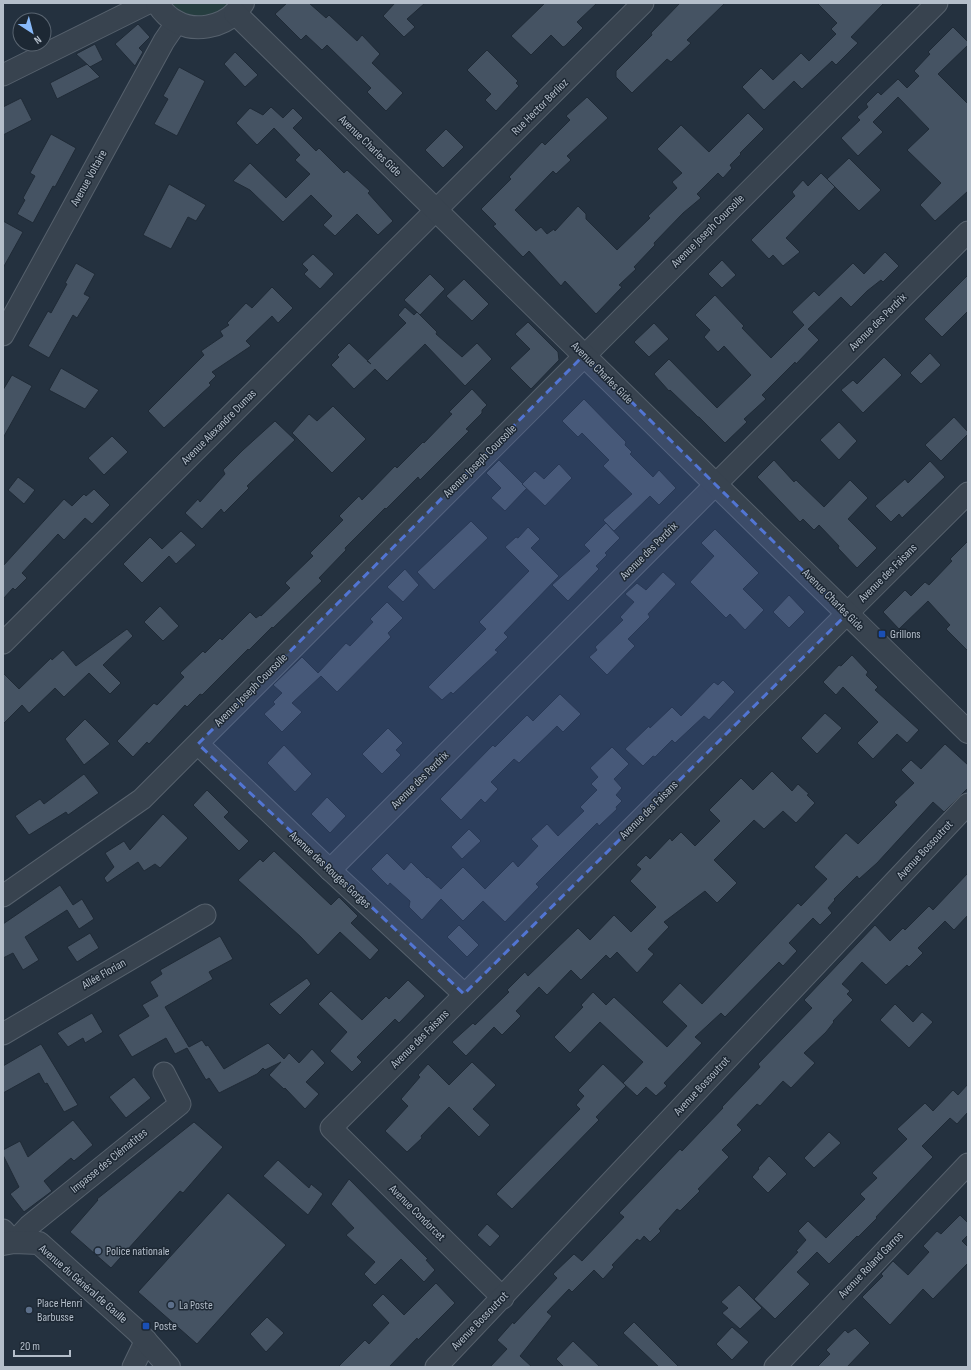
<svg xmlns="http://www.w3.org/2000/svg" width="971" height="1370" viewBox="0 0 971 1370" font-family="'Sofia Sans Condensed',sans-serif">
<rect width="100%" height="100%" fill="#24313f"/>
<path fill="#263e40" d="M168 3H232L218 14 205 18 185 16Z"/>
<g fill="#455363" stroke="#1f2a36">
<path d="M287 3H309L326 18 329 15 357 41 362 35 380 54 372 63 403 93 386 111 367 92 371 88 327 45 322 50 306 35 301 40 275 14Z"/>
<path d="M395 3H425L407 19 415 27 404 37 383 16Z"/>
<path d="M545 3H597L577 22 583 28 565 46 563 47 551 35 531 55 511 36Z"/>
<path d="M680 3H725L687 40 691 43 671 62 667 59 632 93 616 77V71L652 35 651 33Z"/>
<path d="M817 3H884L851 37 858 43 836 65 832 61 802 89 794 81 764 110 742 87 761 68 773 80 801 53 809 61 836 34 831 29 837 23Z"/>
<path d="M138 24 150 37 139 48 143 52 135 66 115 44Z"/>
<path d="M953 27 968 42V45L938 74 968 104V191L935 221 920 205 941 183 907 150 929 129 898 97 873 122 883 132 858 156 841 138 860 120 857 117 868 107 866 104 878 92 881 95 898 79 907 88 919 76 914 71 930 54 928 52Z"/>
<path d="M95 44 103 60 90 67 76 54Z"/>
<path d="M487 50 518 81 516 83 519 86 496 111 485 100 491 94 467 70Z"/>
<path d="M235 52 258 75 245 87 224 64Z"/>
<path d="M87 64 100 77 57 99 50 83Z"/>
<path d="M179 67 205 81 177 136 154 124 168 99 163 96Z"/>
<path d="M587 97 608 118 567 156 571 160 556 174 553 171 515 210 536 231 541 227 547 234 554 229 555 231 578 206 586 214V219L617 250 650 218 648 216 677 188 672 182 682 173 657 149 681 125 709 152 748 113 764 129 740 153 741 154 730 165 732 168 723 178 718 173 697 194 701 198 683 213 654 243 655 245 634 267 636 269 619 285 622 287 596 314 565 281 561 286 529 251 523 257 493 226 496 224 481 209 511 179 509 177 542 142 545 145 570 120 566 116Z"/>
<path d="M21 98 32 120 3 135V107Z"/>
<path d="M271 107 283 118 293 108 303 118 293 128 316 151 319 148 344 173 347 170 370 191 368 193 393 221 378 235 357 214 335 236 323 225 332 216 311 195 283 222 250 190 233 181 250 163 286 198 310 174 295 160 300 155 274 128 257 145 236 123 250 108 263 115Z"/>
<path d="M446 129 464 147 443 168 425 150Z"/>
<path d="M51 134 76 148 55 187 53 186 33 223 17 214 25 200 23 198 35 176 30 173Z"/>
<path d="M849 158 881 190 859 211 827 179Z"/>
<path d="M821 173 835 187 786 238 800 252 783 266 773 255 769 259 751 240 795 196 792 192 803 180 808 186Z"/>
<path d="M169 184 206 205 196 221 188 217 171 249 143 235Z"/>
<path d="M3 221 23 232 3 268Z"/>
<path d="M885 252 899 266 883 282 881 280 867 291 851 307 841 297 808 329 819 340 796 364 795 362 762 395 766 399 744 419 747 422 725 443 699 417H698L670 390 669 391 654 374 669 359 717 408 751 375 724 346 718 352 704 337 710 330 695 315 715 295 744 326 742 328 771 358 804 325 792 312 814 291 819 296 853 263 864 274Z"/>
<path d="M313 254 334 274 320 289 304 274 308 270 302 264Z"/>
<path d="M722 260 736 275 722 288 708 274Z"/>
<path d="M76 263 95 274 84 294 90 297 77 318 73 315 49 358 28 346 48 311 51 313 67 284 65 283Z"/>
<path d="M430 274 445 289 420 315 404 300Z"/>
<path d="M968 275V311L942 337 924 319Z"/>
<path d="M464 279 489 304 472 321 446 296Z"/>
<path d="M272 287 293 308 278 323 272 316 246 341 251 346 212 372 216 376 209 383 211 385 164 428 148 411 204 355 201 351 223 336 220 331 229 325 227 323 246 303 252 308Z"/>
<path d="M405 307 414 315 417 312 437 332 436 334 462 357 477 343 492 359 465 386 425 344 387 381 375 369 354 389 331 365 339 357 337 355 349 343 371 364 367 361 406 323 398 315Z"/>
<path d="M528 322 558 352 559 360 531 389 510 368 530 349 515 334Z"/>
<path d="M654 323 669 339 649 357 634 342Z"/>
<path d="M930 353 941 365 921 384 910 373Z"/>
<path d="M884 357 902 375 863 413 841 390 853 380 857 384Z"/>
<path d="M61 368 99 390 85 409 49 390Z"/>
<path d="M12 375 32 386 3 438V390Z"/>
<path d="M472 389 487 405 482 410V413L466 429 469 431 420 480 418 477 386 509 385 508 345 548 346 550 319 578 322 581 302 600 273 628 272 627 249 650 248 649 202 695 200 694 187 707 185 705 149 744 147 742 133 757 117 741 154 703 157 705 184 677 180 673 203 651 205 653 220 638 222 640 250 612 256 618 260 615 261 616 290 588 285 583 313 556 310 553 343 520 339 516 359 496 362 500 395 466 397 468 423 442 424 443 452 414 449 412Z"/>
<path d="M584 399 626 442 625 445 632 452 630 454 653 477 659 470 676 488 659 505 650 496 614 531 603 520 632 494 603 466 609 460 582 433 578 437 562 421Z"/>
<path d="M333 406 366 439 332 473 292 433 309 414 317 421Z"/>
<path d="M954 417 968 432V434L941 461 925 445Z"/>
<path d="M275 421 295 440 247 486 249 488 224 513 221 509 202 529 185 513 198 499 200 502 225 474 223 470 243 450Z"/>
<path d="M839 422 857 441 839 460 820 440Z"/>
<path d="M112 436 128 452 104 475 88 458Z"/>
<path d="M499 460 527 488 505 511 491 498 501 488 486 473Z"/>
<path d="M774 460 794 482 796 480 824 507 850 480 868 498 848 519 877 548 857 568 838 548 839 546 819 525 814 530 803 519 800 522 757 477Z"/>
<path d="M930 461 945 477 902 518 899 514 891 522 875 506 905 479 908 483Z"/>
<path d="M559 464 572 478 545 506 522 484 535 471 544 479Z"/>
<path d="M18 477 35 490 24 504 8 490Z"/>
<path d="M94 489 110 505 92 524 85 518 64 540 58 534 22 573 27 578 15 590 13 588 3 599V566L64 499 72 506 84 494 86 496Z"/>
<path d="M471 521 488 538 434 590 417 572Z"/>
<path d="M606 523 620 538 605 553 607 555 596 566 599 569 568 601 552 585 590 551 584 545Z"/>
<path d="M528 527 540 539 531 548 559 576 504 633 508 637 495 650 498 652 453 694 451 692 442 700 428 687 486 629 479 622 529 571 505 547 516 537 518 538Z"/>
<path d="M715 529 759 573 743 589 764 610 745 630 730 614 726 618 690 582 714 556 701 543Z"/>
<path d="M181 531 196 545 176 564 169 556 142 583 123 564 150 537 162 549Z"/>
<path d="M968 541V651L946 629 950 625 928 601 899 629 883 612 905 590 911 596 925 582 929 585 952 561 950 559Z"/>
<path d="M405 569 419 585 403 602 387 587Z"/>
<path d="M663 572 676 584 648 614 650 617 628 639 635 646 607 675 589 657 597 650 595 647 623 620 620 617 634 602 625 594 637 583 646 590Z"/>
<path d="M789 595 805 612 789 628 773 612Z"/>
<path d="M387 602 403 618 388 633 391 637 337 692 321 676 292 703 302 712 282 732 264 714 275 704 273 702 282 693 273 685 302 657 318 673 346 643 350 646 373 622 370 619Z"/>
<path d="M160 606 179 626 163 641 144 622Z"/>
<path d="M127 629 133 636 103 665 121 683 110 694 89 673 64 697 55 688 29 713 22 705 3 724V673L19 689 51 658 52 660 63 650 76 666Z"/>
<path d="M852 655 868 672 866 675 878 687 875 690 919 730 907 743 897 734 873 759 857 743 878 722 843 687 836 695 823 682 839 665 841 666Z"/>
<path d="M723 680 735 692 709 720 704 716 675 743 672 740 655 757 653 756 643 766 625 749 649 726 650 728 672 707 681 716 714 682 718 685Z"/>
<path d="M560 694 581 714 563 732 557 726 519 763 514 759 491 782 498 789 485 803 481 799 461 820 440 799 493 745 495 747 527 715 533 721Z"/>
<path d="M825 713 842 728 817 754 801 738Z"/>
<path d="M85 719 110 744 84 765 65 739Z"/>
<path d="M388 728 403 743 396 750 401 755 382 774 362 754Z"/>
<path d="M945 744 968 765V788L944 812 933 802 877 863 859 879 857 876 834 899 835 900 828 908 832 913 820 925 813 918 789 943 797 951 783 966 779 962 725 1017 721 1013 695 1037 702 1043 664 1083 667 1086 656 1096 646 1087 637 1096 623 1083 643 1062 600 1022 570 1053 554 1037 583 1007 581 1005 593 992 606 1005 614 997 667 1047 687 1026 662 1002 680 983 702 1004 798 903 801 906 827 879 814 867 846 833 858 844 897 805 894 802 914 783 901 770 911 760 921 769Z"/>
<path d="M284 745 312 774 295 792 267 763Z"/>
<path d="M612 747 629 764 614 779 622 788 616 795 622 801 616 807 617 809 599 826 597 823 536 884 539 887 505 922 483 901 463 921 441 899 422 920 409 907 410 901 390 883 388 886 371 869 387 853 404 870 411 862 427 878 428 877 441 889 463 867 485 889 513 861 518 867 538 846 531 839 547 824 558 836 584 811 580 807 597 790 591 784 598 777 590 768Z"/>
<path d="M772 771 792 791 798 784 809 794 807 795 815 803 796 823 783 811 764 829 754 820 714 860 737 883 717 903 705 891 664 922 669 927 648 949 654 954 637 973 617 952 610 959 606 955 581 980 571 970 547 995 539 987 516 1011 521 1016 502 1035 494 1027 466 1056 452 1042 473 1023 475 1025 509 992 507 990 525 972 528 976 578 928 590 940 614 915 631 932 656 907 630 881 641 869 636 865 646 855 650 859 670 838 672 841 681 832 695 846 720 821 709 810 741 778 753 790Z"/>
<path d="M84 774 99 793 68 815 66 812 29 835 15 816 40 799 44 804Z"/>
<path d="M207 790 229 812 224 817 249 841 239 851 193 805Z"/>
<path d="M327 797 346 816 330 833 311 814Z"/>
<path d="M163 814 188 838 160 868 155 864 144 871 138 862 107 883 104 878 114 867 105 853 124 841 130 850Z"/>
<path d="M469 829 481 841 462 859 451 847Z"/>
<path d="M274 851 331 905 339 897 358 916 351 923 379 950 370 960 340 932 318 955 301 937 238 880 260 859 263 862Z"/>
<path d="M968 873V915L954 930 945 921 918 948 923 953 909 967 907 965 886 985 862 962 842 984 850 991 847 994 853 1000 833 1021 834 1022 826 1032 804 1053 815 1063 791 1088 783 1081 760 1106 757 1104 737 1125 742 1130 722 1150 729 1157 698 1189 700 1191 680 1211 677 1209 659 1229 661 1231 650 1242 644 1236 640 1241 637 1239 612 1265 614 1267 603 1279 594 1270 572 1292 569 1289 547 1312 552 1316 520 1356 532 1367H490L507 1349 497 1340 513 1322 514 1324 557 1278 553 1274 574 1254 582 1261 624 1217 619 1213 680 1149 682 1151 723 1108 722 1107 760 1067 758 1064 812 1008 804 1000 875 925 890 941 903 928 905 930 929 906 933 910Z"/>
<path d="M60 885 73 905 82 899 94 919 79 929 67 910 25 937 39 960 23 970 13 953 3 958V924Z"/>
<path d="M459 925 479 945 467 957 447 937Z"/>
<path d="M90 933 99 948 77 962 67 947Z"/>
<path d="M220 936 233 959 209 972 213 979 165 1007 189 1047 202 1040 206 1046 208 1045 224 1069 268 1043 284 1059 289 1053 299 1063 312 1049 325 1063 306 1082 319 1094 305 1109 285 1088 284 1089 269 1075 281 1062 265 1070 263 1068 257 1074 219 1093 209 1078 206 1080 187 1048 175 1054 166 1038 132 1057 118 1035 149 1016 142 1005 158 996 150 982 162 974 160 970Z"/>
<path d="M307 978 311 984 280 1015 269 1004Z"/>
<path d="M408 980 425 996 399 1023 395 1019 357 1057 362 1062 352 1072 330 1051 347 1032 318 1004 331 991 362 1020 386 996 389 999Z"/>
<path d="M895 1004 913 1022 922 1012 933 1022 909 1048 880 1020Z"/>
<path d="M92 1013 103 1032 85 1043 83 1038 68 1047 57 1033Z"/>
<path d="M41 1044 78 1105 64 1112 47 1083 45 1084 39 1073 3 1093V1066Z"/>
<path d="M472 1062 496 1085 473 1109 490 1125 479 1137 449 1107 421 1136 422 1138 407 1152 385 1131 408 1106 401 1099 420 1077 418 1075 428 1064 449 1085Z"/>
<path d="M603 1064 626 1086 596 1117 599 1120 512 1209 496 1194 580 1109 576 1105 584 1096 578 1090Z"/>
<path d="M134 1077 151 1098 126 1118 109 1097Z"/>
<path d="M968 1084V1112L957 1124 950 1118 922 1146 933 1157 876 1217 877 1218 858 1237 857 1236 829 1264 817 1252 797 1272 810 1284 775 1319 754 1299 798 1252 796 1251 806 1240 798 1231 808 1221 826 1238 865 1199 860 1194 877 1178 872 1173 907 1139 897 1129 925 1103 933 1111 953 1090 958 1095Z"/>
<path d="M73 1120 93 1145 74 1161 71 1158 44 1181 52 1191 24 1212 10 1194 19 1187 3 1155V1150L20 1141 28 1157Z"/>
<path d="M194 1122 223 1147 183 1193 180 1191 111 1268 70 1232 98 1200 97 1199Z"/>
<path d="M829 1132 841 1143 814 1168 804 1158Z"/>
<path d="M769 1156 787 1174 768 1193 752 1177 759 1169 758 1168Z"/>
<path d="M278 1160 309 1188 311 1184 323 1194 308 1215 263 1176Z"/>
<path d="M349 1179 428 1259 426 1260 435 1270 424 1282 401 1259 375 1285 364 1274 375 1262 346 1235 354 1228 331 1204Z"/>
<path d="M228 1193 286 1245 197 1344 138 1292Z"/>
<path d="M960 1215 968 1223V1235L962 1241 968 1247V1263L933 1299 923 1289 890 1325 862 1297 883 1276 881 1274 893 1261 908 1275 929 1252 923 1246 937 1231 941 1234Z"/>
<path d="M487 1224 500 1236 490 1247 477 1235Z"/>
<path d="M436 1283 455 1303 418 1340 417 1338 389 1367H338L365 1340 369 1344 389 1323 372 1305 383 1294 404 1315Z"/>
<path d="M739 1285 762 1308 740 1329 722 1313 728 1308 721 1302Z"/>
<path d="M267 1317 284 1333 266 1352 250 1334Z"/>
<path d="M634 1322 679 1367H659L623 1333Z"/>
<path d="M732 1327 749 1342 732 1360 716 1344Z"/>
<path d="M855 1328 870 1343 847 1367H817L830 1354 826 1350 845 1330 848 1333Z"/>
<path d="M573 1341 600 1367H564L556 1359Z"/>
</g>
<g fill="none" stroke-linecap="round" stroke-linejoin="round">
<defs>
<g id="minor">
<path d="M3 75 148 3"/>
<path d="M3 335 164 41 177 22"/>
<path d="M3 643 643 3"/>
<path d="M198 744 330 870 464 994"/>
<path d="M330 870 968 232"/>
<path d="M3 896 142 799 937 3"/>
<path d="M3 1034 205 915"/>
<path d="M3 1230 14 1242 29 1226 180 1104 164 1073"/>
<path d="M503 1298 331 1128 968 493"/>
<path d="M133 1367 146 1340"/>
<path d="M436 1367 968 804"/>
<path d="M775 1367 968 1164"/>
</g>
<g id="tertiary">
<path d="M157 3C162 11 168 18 177 22 195 32 221 27 235 13 238 10 241 6 243 3"/>
<path d="M235 13 968 732"/>
<path d="M3 1244 14 1242 39 1243 137 1331 169 1367"/>
</g>
</defs>
<use href="#minor" stroke="#56616d" stroke-width="23"/>
<use href="#tertiary" stroke="#56616d" stroke-width="24"/>
<use href="#minor" stroke="#38434f" stroke-width="21"/>
<use href="#tertiary" stroke="#38434f" stroke-width="22"/>
</g>
<path fill="#5275d3" fill-opacity="0.2" stroke="#5275d3" stroke-width="3" stroke-dasharray="8 5" stroke-linejoin="round" d="M584 355 847 614 464 994 198 744Z"/>
<g fill="#1a4fb4" stroke="#1d2834" stroke-width="1.5">
<rect x="878" y="630" width="8" height="8" rx="2"/>
<rect x="142" y="1322" width="8" height="8" rx="2"/>
</g>
<g fill="#5c6f8a" stroke="#1d2834" stroke-width="1.5">
<circle cx="98" cy="1251" r="4"/>
<circle cx="171" cy="1305" r="4"/>
<circle cx="29" cy="1310" r="4"/>
</g>
<g text-anchor="middle" dominant-baseline="central" stroke-width="3" stroke-linejoin="round" paint-order="stroke">
<g font-size="12" fill="#b4beca" stroke="#1d2834">
<text transform="translate(540 107) rotate(-45)">Rue Hector Berlioz</text>
<text transform="translate(370 146) rotate(44)">Avenue Charles Gide</text>
<text transform="translate(89 178) rotate(-61)">Avenue Voltaire</text>
<text transform="translate(708 231) rotate(-45)">Avenue Joseph Coursolle</text>
<text transform="translate(878 322) rotate(-45)">Avenue des Perdrix</text>
<text transform="translate(602 373) rotate(45)">Avenue Charles Gide</text>
<text transform="translate(219 427) rotate(-45)">Avenue Alexandre Dumas</text>
<text transform="translate(480 461) rotate(-45)">Avenue Joseph Coursolle</text>
<text transform="translate(649 551) rotate(-45)">Avenue des Perdrix</text>
<text transform="translate(888 573) rotate(-45)">Avenue des Faisans</text>
<text transform="translate(833 600) rotate(45)">Avenue Charles Gide</text>
<text transform="translate(251 690) rotate(-45)">Avenue Joseph Coursolle</text>
<text transform="translate(420 780) rotate(-45)">Avenue des Perdrix</text>
<text transform="translate(649 810) rotate(-45)">Avenue des Faisans</text>
<text transform="translate(925 850) rotate(-47)">Avenue Bossoutrot</text>
<text transform="translate(330 870) rotate(43)">Avenue des Rouges Gorges</text>
<text transform="translate(104 974) rotate(-30)">Allée Florian</text>
<text transform="translate(420 1039) rotate(-45)">Avenue des Faisans</text>
<text transform="translate(702 1086) rotate(-47)">Avenue Bossoutrot</text>
<text transform="translate(109 1161) rotate(-39)">Impasse des Clématites</text>
<text transform="translate(417 1213) rotate(45)">Avenue Condorcet</text>
<text transform="translate(871 1265) rotate(-46)">Avenue Roland Garros</text>
<text transform="translate(83 1284) rotate(41)">Avenue du Général de Gaulle</text>
<text transform="translate(480 1321) rotate(-46)">Avenue Bossoutrot</text>
</g>
<g font-size="12" fill="#b4beca" stroke="#1d2834" text-anchor="start">
<text x="890" y="634">Grillons</text>
<text x="106" y="1251">Police nationale</text>
<text x="37" y="1303">Place Henri<tspan x="37" dy="14">Barbusse</tspan></text>
<text x="179" y="1305">La Poste</text>
<text x="154" y="1326">Poste</text>
</g>
</g>
<rect width="971" height="1370" fill="none" stroke="#b4beca" stroke-width="8"/>
<g transform="translate(32 32) rotate(144)"><circle r="19" fill="#1d2834" stroke="#596470"/>
<path d="M0-3L7 15L0 10L-7 15Z" fill="#89bafa"/>
<text y="-6" font-size="11" font-weight="bold" text-anchor="middle" fill="#b4beca">N</text>
</g>
<path d="M14 1350v6h56v-6" fill="none" stroke="#b4beca" stroke-width="2"/>
<text x="20" y="1350" font-size="12" fill="#b4beca" stroke="#1d2834" stroke-width="3" paint-order="stroke">20 m</text>
</svg>
